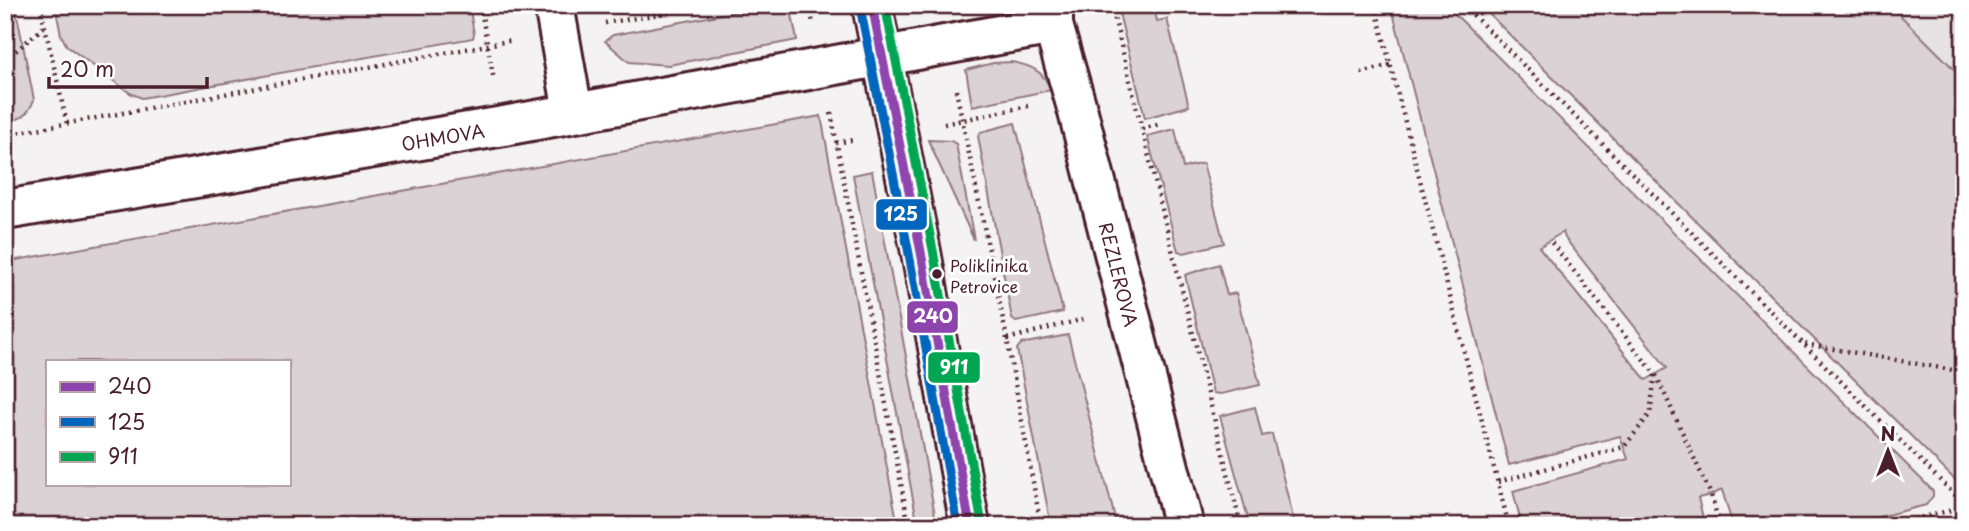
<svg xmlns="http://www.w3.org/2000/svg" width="1969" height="531" viewBox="0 0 1969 531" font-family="'Playpen Sans',sans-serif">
<rect width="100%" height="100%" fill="#f4f2f2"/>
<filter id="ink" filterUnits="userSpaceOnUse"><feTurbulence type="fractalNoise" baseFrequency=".0143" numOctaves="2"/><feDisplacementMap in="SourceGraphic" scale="14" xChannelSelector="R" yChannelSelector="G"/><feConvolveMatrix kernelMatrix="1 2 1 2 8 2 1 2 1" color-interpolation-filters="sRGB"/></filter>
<g filter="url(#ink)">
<path fill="#e7e2e3" d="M1890 5H1964V79Z"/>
<g fill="#dbd2d5" stroke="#927880" stroke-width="2" fill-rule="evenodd">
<path d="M5 5H15L34 100C28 115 21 120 5 122Z"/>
<path d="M55 5H469L474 34 473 38 142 98 130 93 67 46 61 35Z"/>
<path d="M771 5H790L797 40 669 65 629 62 605 41 613 35Z"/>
<path d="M1117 5H1153L1157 21 1167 19 1189 106 1145 118Z"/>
<path d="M1391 5H1446L1933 491V496L1926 505 1843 526H1733L1722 490 1711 495 1698 498 1705 526H1522L1513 491 1628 459 1620 436 1509 465ZM1563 232 1565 238 1667 368 1646 380 1539 247Z"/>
<path d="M1480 5H1890L1964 79V484L1954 479Z"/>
<path d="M1011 62C1030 65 1043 70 1051 90L972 106 966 70 993 63Z"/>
<path d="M821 116 898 526H5V262ZM47 361H289V484H47Z"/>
<path d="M1015 123 1063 312 1016 322 1012 319 978 136 981 132Z"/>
<path d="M1175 129 1183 168 1203 163 1224 243 1184 253 1178 251 1147 136Z"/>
<path d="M928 140 951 141 956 144 974 240Z"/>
<path d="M872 171 937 526H918L853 175Z"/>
<path d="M1219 264 1227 295 1236 293 1260 385 1221 394 1213 393 1185 275Z"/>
<path d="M1068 335 1117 526H1051L1017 349 1021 344Z"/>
<path d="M1255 407 1262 436 1272 434 1294 521 1275 526H1250L1220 416Z"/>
</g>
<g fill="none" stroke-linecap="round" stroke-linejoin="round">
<defs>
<g id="street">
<path d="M554 5 573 112"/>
<path id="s1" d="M1053 5V25L1077 108 1184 526"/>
<path id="s2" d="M5 210 504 126 1053 25"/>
</g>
<path id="secondary" d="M872 5 921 252 970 526"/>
</defs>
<use href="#street" stroke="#4a1f2b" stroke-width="44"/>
<use href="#secondary" stroke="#4a1f2b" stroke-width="44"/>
<g stroke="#4a1f2b" stroke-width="4.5" stroke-dasharray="2 5" stroke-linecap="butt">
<path d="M40 5 67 124"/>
<path d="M480 5 494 80"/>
<path d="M809 5 813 23"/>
<path d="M1111 5 1241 526"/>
<path d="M1375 5 1509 526"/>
<path d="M1463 5 1964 504"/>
<path d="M605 23 715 5"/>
<path d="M5 60 45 26"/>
<path d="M1361 73 1390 65"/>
<path d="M956 90 1007 339 1041 526"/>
<path d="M831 113 909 526"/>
<path d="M944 124 1028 106"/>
<path d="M1142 129 1159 124"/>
<path d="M5 135 514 40"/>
<path d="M836 143 853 140"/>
<path d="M1007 339 1084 319"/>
<path d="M1805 344 1964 372"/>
<path d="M1656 375 1711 495 1720 526"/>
<path d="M1498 482 1624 447 1650 414 1655 374 1551 242"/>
<path d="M1887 526 1964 507"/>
</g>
<use href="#street" stroke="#fff" stroke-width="38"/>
<use href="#secondary" stroke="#fff" stroke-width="38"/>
<defs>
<path id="bus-1" d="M872 5 921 252 970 526"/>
<path id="bus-2" d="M860 7 909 254 958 526"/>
<path id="bus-3" d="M885 5 933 250 982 524"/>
</defs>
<use href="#bus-1" stroke="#fff" stroke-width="14"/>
<use href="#bus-2" stroke="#fff" stroke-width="14"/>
<use href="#bus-3" stroke="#fff" stroke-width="14"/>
<use href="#bus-1" stroke="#8e44ad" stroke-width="9"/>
<use href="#bus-2" stroke="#0065bd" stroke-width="9"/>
<use href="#bus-3" stroke="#00a651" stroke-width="9"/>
</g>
</g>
<circle fill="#4a1f2b" stroke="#fff" stroke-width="2.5" cx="937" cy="274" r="6"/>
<g text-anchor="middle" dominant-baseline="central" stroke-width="6" stroke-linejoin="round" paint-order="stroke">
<g font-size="16" fill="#4a1f2b" stroke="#fff" text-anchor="start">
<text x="950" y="265">Poliklinika<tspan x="950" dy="21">Petrovice</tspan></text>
</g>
<g font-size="18" fill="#4a1f2b" stroke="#fff">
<text stroke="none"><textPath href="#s2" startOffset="444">OHMOVA</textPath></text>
<text stroke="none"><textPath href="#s1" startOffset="278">REZLEROVA</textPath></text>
</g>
</g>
<g stroke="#fff" stroke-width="2.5">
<rect x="875" y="198" width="53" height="33" rx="7" fill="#0065bd"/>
<rect x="906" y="300" width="53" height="34" rx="7" fill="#8e44ad"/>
<rect x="927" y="351" width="54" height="33" rx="7" fill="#00a651"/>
</g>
<g font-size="19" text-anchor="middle" font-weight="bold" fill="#fff">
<text x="901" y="221">125</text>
<text x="933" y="323">240</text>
<text x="954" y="374">911</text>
</g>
<rect width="1969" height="531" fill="none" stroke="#fff" stroke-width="28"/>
<rect x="14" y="14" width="1941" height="503" fill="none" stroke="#4a1f2b" stroke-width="2.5" filter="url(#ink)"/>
<rect x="46" y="360" width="245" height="126" fill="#ffffff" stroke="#b7a5aa" stroke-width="2"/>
<rect x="60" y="382" width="35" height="10" fill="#8e44ad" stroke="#b7a5aa" stroke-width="2"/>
<text x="108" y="394" font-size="21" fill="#4a1f2b">240</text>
<rect x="60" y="417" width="35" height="10" fill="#0065bd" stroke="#b7a5aa" stroke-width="2"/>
<text x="108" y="430" font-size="21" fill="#4a1f2b">125</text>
<rect x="60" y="452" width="35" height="10" fill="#00a651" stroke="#b7a5aa" stroke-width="2"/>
<text x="108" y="464" font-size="21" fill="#4a1f2b">911</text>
<g transform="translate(1888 451)" stroke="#ffffff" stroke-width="5" paint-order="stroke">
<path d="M0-5L12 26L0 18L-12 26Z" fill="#4a1f2b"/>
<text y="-10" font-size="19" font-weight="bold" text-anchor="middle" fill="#4a1f2b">N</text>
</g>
<path d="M49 77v10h158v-10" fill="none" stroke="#4a1f2b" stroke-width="3.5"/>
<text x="60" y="77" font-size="21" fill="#4a1f2b" stroke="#ffffff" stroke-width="5" paint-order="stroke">20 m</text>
</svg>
